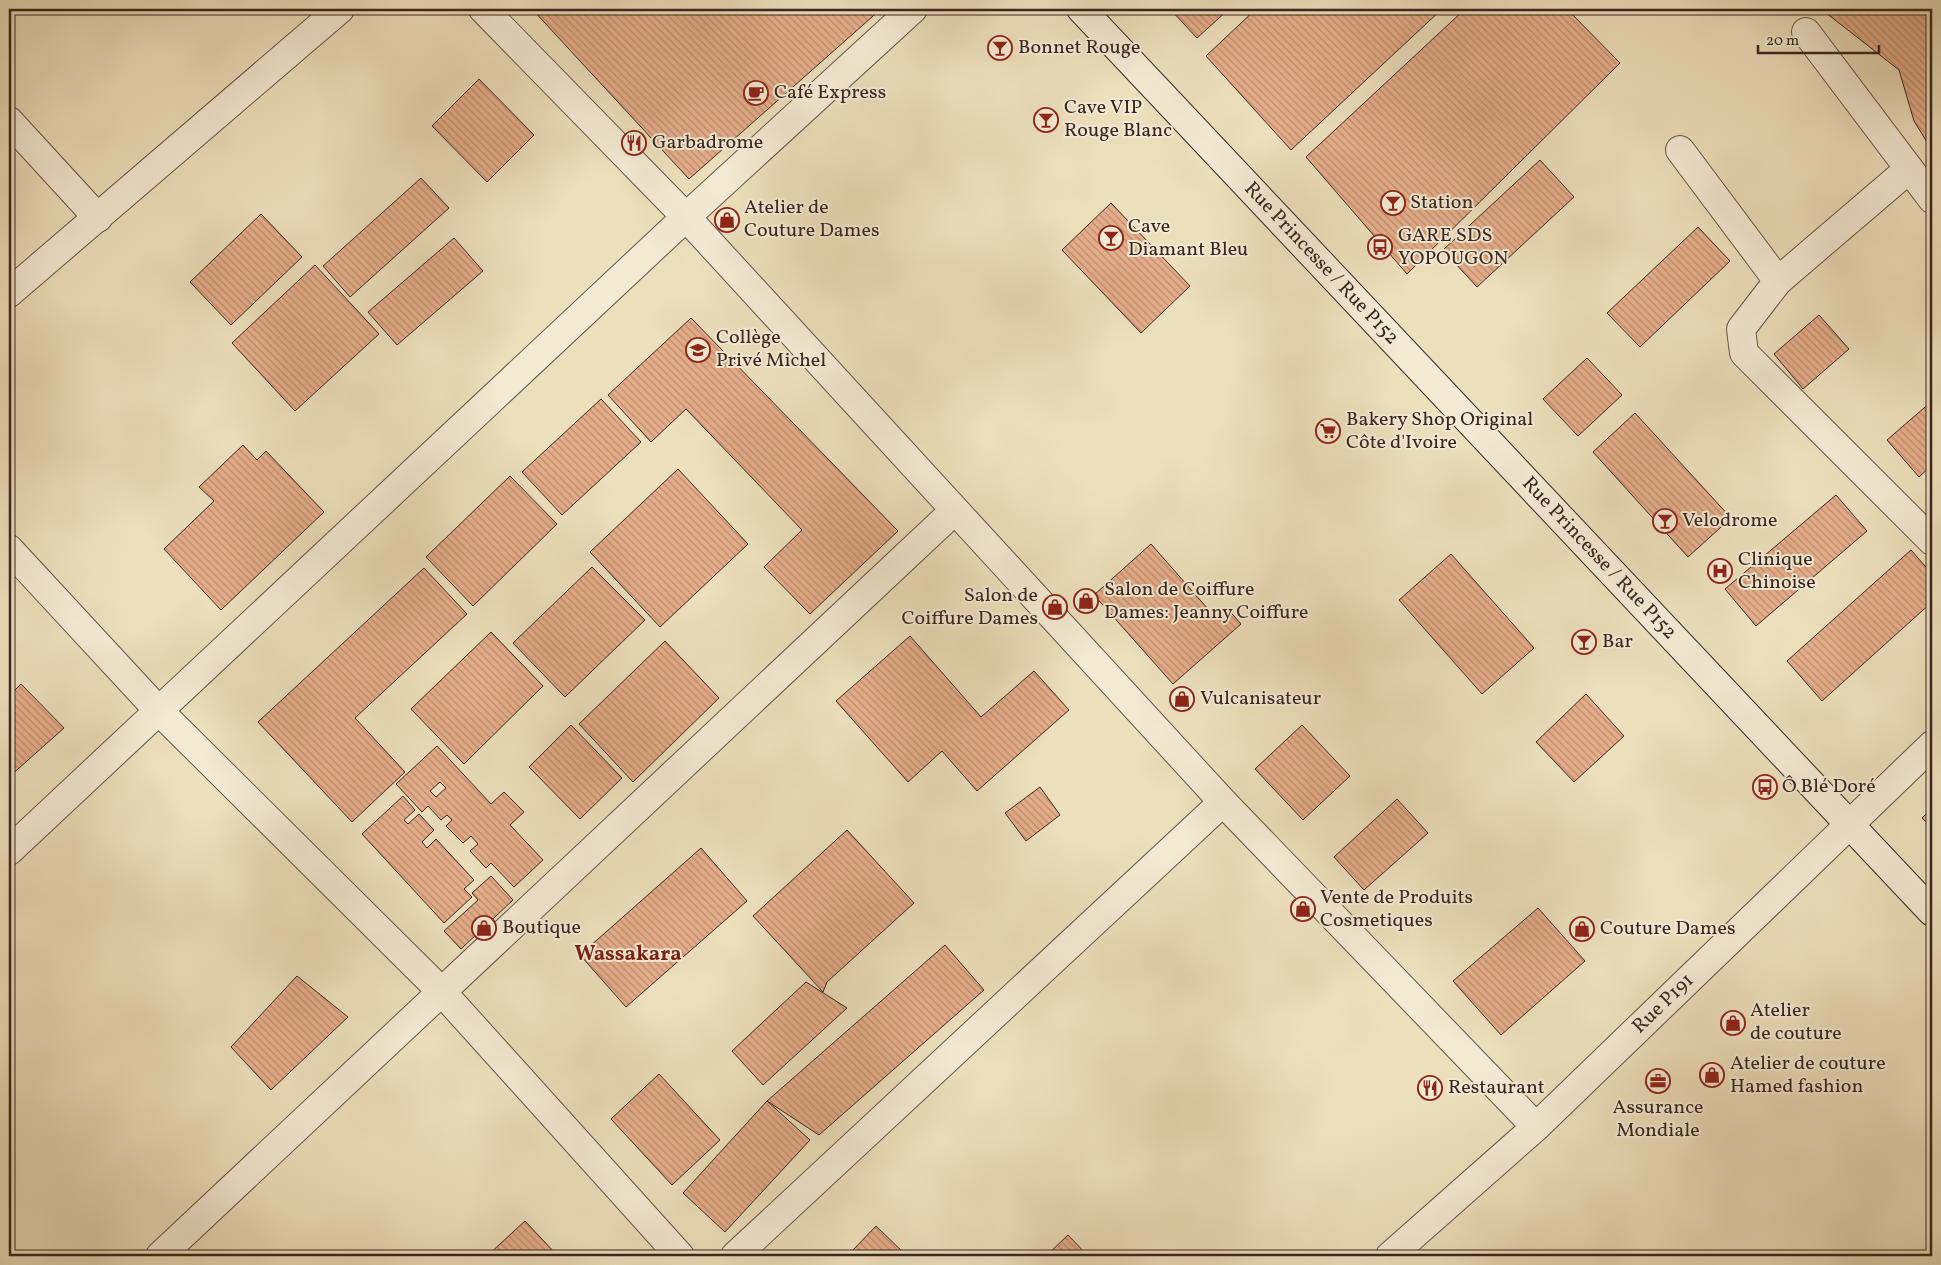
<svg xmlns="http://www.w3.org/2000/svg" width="1941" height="1265" viewBox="0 0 1941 1265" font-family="Vollkorn,serif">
<defs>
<pattern id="building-back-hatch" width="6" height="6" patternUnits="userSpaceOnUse" patternTransform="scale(1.25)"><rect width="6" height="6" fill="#e5ae8a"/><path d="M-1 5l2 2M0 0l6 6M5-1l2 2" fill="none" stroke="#bb8d70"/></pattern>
</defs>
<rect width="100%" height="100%" fill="#ecdfbc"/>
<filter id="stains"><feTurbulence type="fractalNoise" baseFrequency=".004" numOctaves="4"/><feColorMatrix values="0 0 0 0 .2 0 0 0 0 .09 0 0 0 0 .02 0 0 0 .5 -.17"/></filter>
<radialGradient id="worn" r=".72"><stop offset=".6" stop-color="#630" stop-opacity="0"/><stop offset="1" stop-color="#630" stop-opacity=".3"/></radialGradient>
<g fill="url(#building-back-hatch)" stroke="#3a261f" fill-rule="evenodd">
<path d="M532 9H881L689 179Z"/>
<path d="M1170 9H1229L1197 38Z"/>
<path d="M1256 9H1442L1291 150 1206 56Z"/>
<path d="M1465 9H1567L1620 63 1407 274 1306 157Z"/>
<path d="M1821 9H1932V150L1914 121 1899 70Z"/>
<path d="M479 79 534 135 487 182 432 126Z"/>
<path d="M1540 160 1574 197 1477 287 1443 250Z"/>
<path d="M421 178 449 208 350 297 323 266Z"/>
<path d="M1111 203 1190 286 1141 333 1062 250Z"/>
<path d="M261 214 302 257 231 325 190 282Z"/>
<path d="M1698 227 1730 261 1640 347 1607 313Z"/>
<path d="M454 238 483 271 397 345 368 312Z"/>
<path d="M315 265 379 334 295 411 232 343Z"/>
<path d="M1819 315 1849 349 1803 389 1774 354Z"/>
<path d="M691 318 898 531 810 614 764 567 802 530 686 409 651 442 608 395Z"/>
<path d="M1587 358 1622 395 1578 436 1543 399Z"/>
<path d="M601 399 641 442 562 515 522 472Z"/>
<path d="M1932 401V465L1919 477 1887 440Z"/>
<path d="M1635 413 1731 518 1688 557 1593 452Z"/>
<path d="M243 445 257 460 266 451 324 512 221 610 164 549 214 501 199 487Z"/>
<path d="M678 469 748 544 660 627 590 552Z"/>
<path d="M510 476 557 524 473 606 426 557Z"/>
<path d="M1836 495 1867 531 1756 626 1725 589Z"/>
<path d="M1151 544 1215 617 1226 607 1241 624 1173 684 1094 595Z"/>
<path d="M1911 550 1932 574V602L1822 701 1787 661Z"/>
<path d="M1451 554 1534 648 1482 694 1399 600Z"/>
<path d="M592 567 645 620 565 697 513 643Z"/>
<path d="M424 568 467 614 355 718 405 772 352 822 258 722Z"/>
<path d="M491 632 543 686 464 764 411 709Z"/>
<path d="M910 636 981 717 1034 671 1069 710 977 791 942 751 908 782 836 701Z"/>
<path d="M665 641 719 698 633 782 579 724Z"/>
<path d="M21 684 64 728 9 777V696Z"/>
<path d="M1586 694 1624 736 1574 782 1536 742Z"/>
<path d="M571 725 622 778 580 819 529 767Z"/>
<path d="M1302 725 1350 776 1303 820 1255 769Z"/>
<path d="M437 746 491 804 504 792 524 812 510 825 543 860 514 887 491 863 486 868 470 851 478 844 471 836 463 843 446 826 452 820 447 815 441 820 428 806 422 812 396 784ZM440 782 446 788 436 797 430 791Z"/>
<path d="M1040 787 1060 815 1026 841 1005 813Z"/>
<path d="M403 796 415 810 404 820 408 824 419 814 434 830 422 842 427 848 436 839 474 880 464 889 472 897 444 923 362 834Z"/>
<path d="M1397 799 1428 833 1364 890 1334 857Z"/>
<path d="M1932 808V828L1922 818Z"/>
<path d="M847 830 914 903 827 982 823 992 753 916Z"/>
<path d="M701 848 747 901 626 1007 580 955Z"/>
<path d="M491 876 513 900 461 949 444 931 478 900 472 893Z"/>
<path d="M1538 908 1585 961 1501 1035 1453 981Z"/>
<path d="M945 945 984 990 819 1135 767 1101Z"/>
<path d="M297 976 348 1017 271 1090 231 1047Z"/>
<path d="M806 982 847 1008 763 1085 732 1051Z"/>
<path d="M659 1074 720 1140 672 1185 611 1119Z"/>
<path d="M767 1101 810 1140 725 1232 683 1193Z"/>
<path d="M525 1221 555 1253 550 1256H487Z"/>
<path d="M876 1226 907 1256H856L851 1252Z"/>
<path d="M1068 1235 1088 1256H1046Z"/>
</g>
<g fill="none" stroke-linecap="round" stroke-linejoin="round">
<defs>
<g id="street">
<path d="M483 9 686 217 1223 802 1536 1127"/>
<path d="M1806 32 1932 199"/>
<path d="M9 121 98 218"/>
<path d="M1680 150 1778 281"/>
<path d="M1909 169 1778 281 1741 329 1744 353 1932 541"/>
<path d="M9 293 340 9"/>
<path d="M9 549 158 710 442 992 680 1256"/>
<path d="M9 851 686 217 913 9"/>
<path d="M160 1256 954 511"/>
<path d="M735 1256 1223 802"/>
<path id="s1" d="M1390 1256 1536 1127 1932 745"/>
</g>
<g id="secondary">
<path id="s2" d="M1081 9 1932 912"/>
</g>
</defs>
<use href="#street" stroke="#665446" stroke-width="30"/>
<use href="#secondary" stroke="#3a261f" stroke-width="30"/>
<use href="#street" stroke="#f3ead3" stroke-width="28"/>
<use href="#secondary" stroke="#f3ead3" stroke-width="28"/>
</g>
<defs>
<symbol id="bar-ring" viewBox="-11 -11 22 22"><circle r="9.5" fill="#f3ead3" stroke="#8f2418" stroke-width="1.5"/><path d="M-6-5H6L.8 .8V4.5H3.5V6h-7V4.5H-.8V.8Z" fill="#8f2418"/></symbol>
<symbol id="cafe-ring" viewBox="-11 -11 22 22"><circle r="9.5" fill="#f3ead3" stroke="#8f2418" stroke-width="1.5"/><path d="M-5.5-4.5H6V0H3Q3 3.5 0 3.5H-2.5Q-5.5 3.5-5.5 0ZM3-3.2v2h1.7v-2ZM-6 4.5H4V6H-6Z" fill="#8f2418"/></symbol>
<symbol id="restaurant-ring" viewBox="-11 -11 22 22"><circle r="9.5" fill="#f3ead3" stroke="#8f2418" stroke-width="1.5"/><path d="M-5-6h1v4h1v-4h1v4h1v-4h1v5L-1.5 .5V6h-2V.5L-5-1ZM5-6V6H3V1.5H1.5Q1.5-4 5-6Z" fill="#8f2418"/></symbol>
<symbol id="shop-ring" viewBox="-11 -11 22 22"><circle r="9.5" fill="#f3ead3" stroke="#8f2418" stroke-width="1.5"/><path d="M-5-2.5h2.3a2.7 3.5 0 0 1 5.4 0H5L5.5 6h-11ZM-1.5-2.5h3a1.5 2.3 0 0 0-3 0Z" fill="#8f2418"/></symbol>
<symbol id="bus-ring" viewBox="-11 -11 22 22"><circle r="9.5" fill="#f3ead3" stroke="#8f2418" stroke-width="1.5"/><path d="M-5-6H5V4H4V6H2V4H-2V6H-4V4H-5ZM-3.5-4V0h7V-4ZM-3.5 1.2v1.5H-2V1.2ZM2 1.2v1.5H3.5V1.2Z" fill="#8f2418"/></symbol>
<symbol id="school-ring" viewBox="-11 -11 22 22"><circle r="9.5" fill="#f3ead3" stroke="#8f2418" stroke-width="1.5"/><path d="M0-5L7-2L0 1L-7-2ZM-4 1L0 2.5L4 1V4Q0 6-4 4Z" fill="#8f2418"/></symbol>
<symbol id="supermarket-ring" viewBox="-11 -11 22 22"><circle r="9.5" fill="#f3ead3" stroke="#8f2418" stroke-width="1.5"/><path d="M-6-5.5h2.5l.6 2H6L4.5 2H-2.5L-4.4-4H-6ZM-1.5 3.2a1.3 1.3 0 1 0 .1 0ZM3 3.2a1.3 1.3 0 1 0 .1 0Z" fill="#8f2418"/></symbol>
<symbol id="hospital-ring" viewBox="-11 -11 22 22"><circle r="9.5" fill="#f3ead3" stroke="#8f2418" stroke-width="1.5"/><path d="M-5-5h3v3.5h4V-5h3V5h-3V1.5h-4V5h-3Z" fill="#8f2418"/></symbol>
<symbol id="office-ring" viewBox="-11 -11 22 22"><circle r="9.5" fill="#f3ead3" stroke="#8f2418" stroke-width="1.5"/><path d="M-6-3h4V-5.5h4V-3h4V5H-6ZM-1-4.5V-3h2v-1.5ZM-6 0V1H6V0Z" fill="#8f2418"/></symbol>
</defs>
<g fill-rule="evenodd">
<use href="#bar-ring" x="986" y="34" width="28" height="28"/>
<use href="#cafe-ring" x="742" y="79" width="28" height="28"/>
<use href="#bar-ring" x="1032" y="106" width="28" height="28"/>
<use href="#restaurant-ring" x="620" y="129" width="28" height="28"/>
<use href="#bar-ring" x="1379" y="189" width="28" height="28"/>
<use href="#shop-ring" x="713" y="206" width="28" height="28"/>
<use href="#bar-ring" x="1097" y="224" width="28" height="28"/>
<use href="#bus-ring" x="1366" y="233" width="28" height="28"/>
<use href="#school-ring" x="684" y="336" width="28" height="28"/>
<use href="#supermarket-ring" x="1314" y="417" width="28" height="28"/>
<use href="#bar-ring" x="1651" y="507" width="28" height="28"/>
<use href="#hospital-ring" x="1706" y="557" width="28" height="28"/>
<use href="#shop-ring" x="1072" y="587" width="28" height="28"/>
<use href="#shop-ring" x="1041" y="593" width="28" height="28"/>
<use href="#bar-ring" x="1570" y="628" width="28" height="28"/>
<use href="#shop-ring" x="1168" y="685" width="28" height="28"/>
<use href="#bus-ring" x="1751" y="773" width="28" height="28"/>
<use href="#shop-ring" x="1289" y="895" width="28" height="28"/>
<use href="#shop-ring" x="470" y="914" width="28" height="28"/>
<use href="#shop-ring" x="1568" y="915" width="28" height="28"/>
<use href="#shop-ring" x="1719" y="1009" width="28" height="28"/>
<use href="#shop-ring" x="1698" y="1061" width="28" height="28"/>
<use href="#office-ring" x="1644" y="1067" width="28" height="28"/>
<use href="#restaurant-ring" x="1416" y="1074" width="28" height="28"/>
</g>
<g text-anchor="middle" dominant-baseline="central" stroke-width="4" stroke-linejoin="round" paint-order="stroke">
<g font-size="20" fill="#3a261f" stroke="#f3ead3" text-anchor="start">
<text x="1018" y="48">Bonnet Rouge</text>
<text x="774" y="93">Café Express</text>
<text x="1064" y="108">Cave VIP<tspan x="1064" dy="23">Rouge Blanc</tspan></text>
<text x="652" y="143">Garbadrome</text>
<text x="1410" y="203">Station</text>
<text x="744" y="208">Atelier de<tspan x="744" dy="23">Couture Dames</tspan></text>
<text x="1128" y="227">Cave<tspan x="1128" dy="23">Diamant Bleu</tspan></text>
<text x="1398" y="236">GARE SDS<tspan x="1398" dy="23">YOPOUGON</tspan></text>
<text x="716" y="338">Collège<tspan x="716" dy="23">Privé Michel</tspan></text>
<text x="1346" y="420">Bakery Shop Original<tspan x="1346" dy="23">Côte d'Ivoire</tspan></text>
<text x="1682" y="521">Velodrome</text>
<text x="1738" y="560">Clinique<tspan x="1738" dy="23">Chinoise</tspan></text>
<text x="1104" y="590">Salon de Coiffure<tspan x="1104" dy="23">Dames: Jeanny Coiffure</tspan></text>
<text x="1038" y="596" text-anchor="end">Salon de<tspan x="1038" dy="23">Coiffure Dames</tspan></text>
<text x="1602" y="642">Bar</text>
<text x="1200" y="699">Vulcanisateur</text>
<text x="1782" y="787">Ô Blé Doré</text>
<text x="1320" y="898">Vente de Produits<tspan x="1320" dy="23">Cosmetiques</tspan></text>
<text x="502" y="928">Boutique</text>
<text x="1600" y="929">Couture Dames</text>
<text x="1750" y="1011">Atelier<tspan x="1750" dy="23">de couture</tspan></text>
<text x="1730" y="1064">Atelier de couture<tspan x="1730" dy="23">Hamed fashion</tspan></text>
<text x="1448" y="1088">Restaurant</text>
<text x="1658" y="1108" text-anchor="middle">Assurance<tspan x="1658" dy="23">Mondiale</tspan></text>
</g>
<g font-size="20" fill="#3a261f" stroke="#f3ead3">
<text stroke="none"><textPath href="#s2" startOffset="350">Rue Princesse / Rue P152</textPath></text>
<text stroke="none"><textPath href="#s2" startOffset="755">Rue Princesse / Rue P152</textPath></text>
<text stroke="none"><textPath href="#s1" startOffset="372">Rue P191</textPath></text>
</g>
<g font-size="21" font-weight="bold" fill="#7a1f14" stroke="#f3ead3">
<text x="628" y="954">Wassakara</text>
</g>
</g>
<rect width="1941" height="1265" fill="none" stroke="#ecdfbc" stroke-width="30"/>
<rect x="10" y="10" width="1921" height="1245" fill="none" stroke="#3a261f" stroke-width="2.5"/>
<rect x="15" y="15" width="1911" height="1235" fill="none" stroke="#3a261f"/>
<path d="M1758 45v8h121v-8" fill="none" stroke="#3a261f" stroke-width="2.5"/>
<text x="1766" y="45" font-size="15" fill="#3a261f" stroke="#f3ead3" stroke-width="4" paint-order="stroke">20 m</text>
<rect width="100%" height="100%" filter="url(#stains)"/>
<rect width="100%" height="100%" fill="url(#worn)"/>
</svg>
